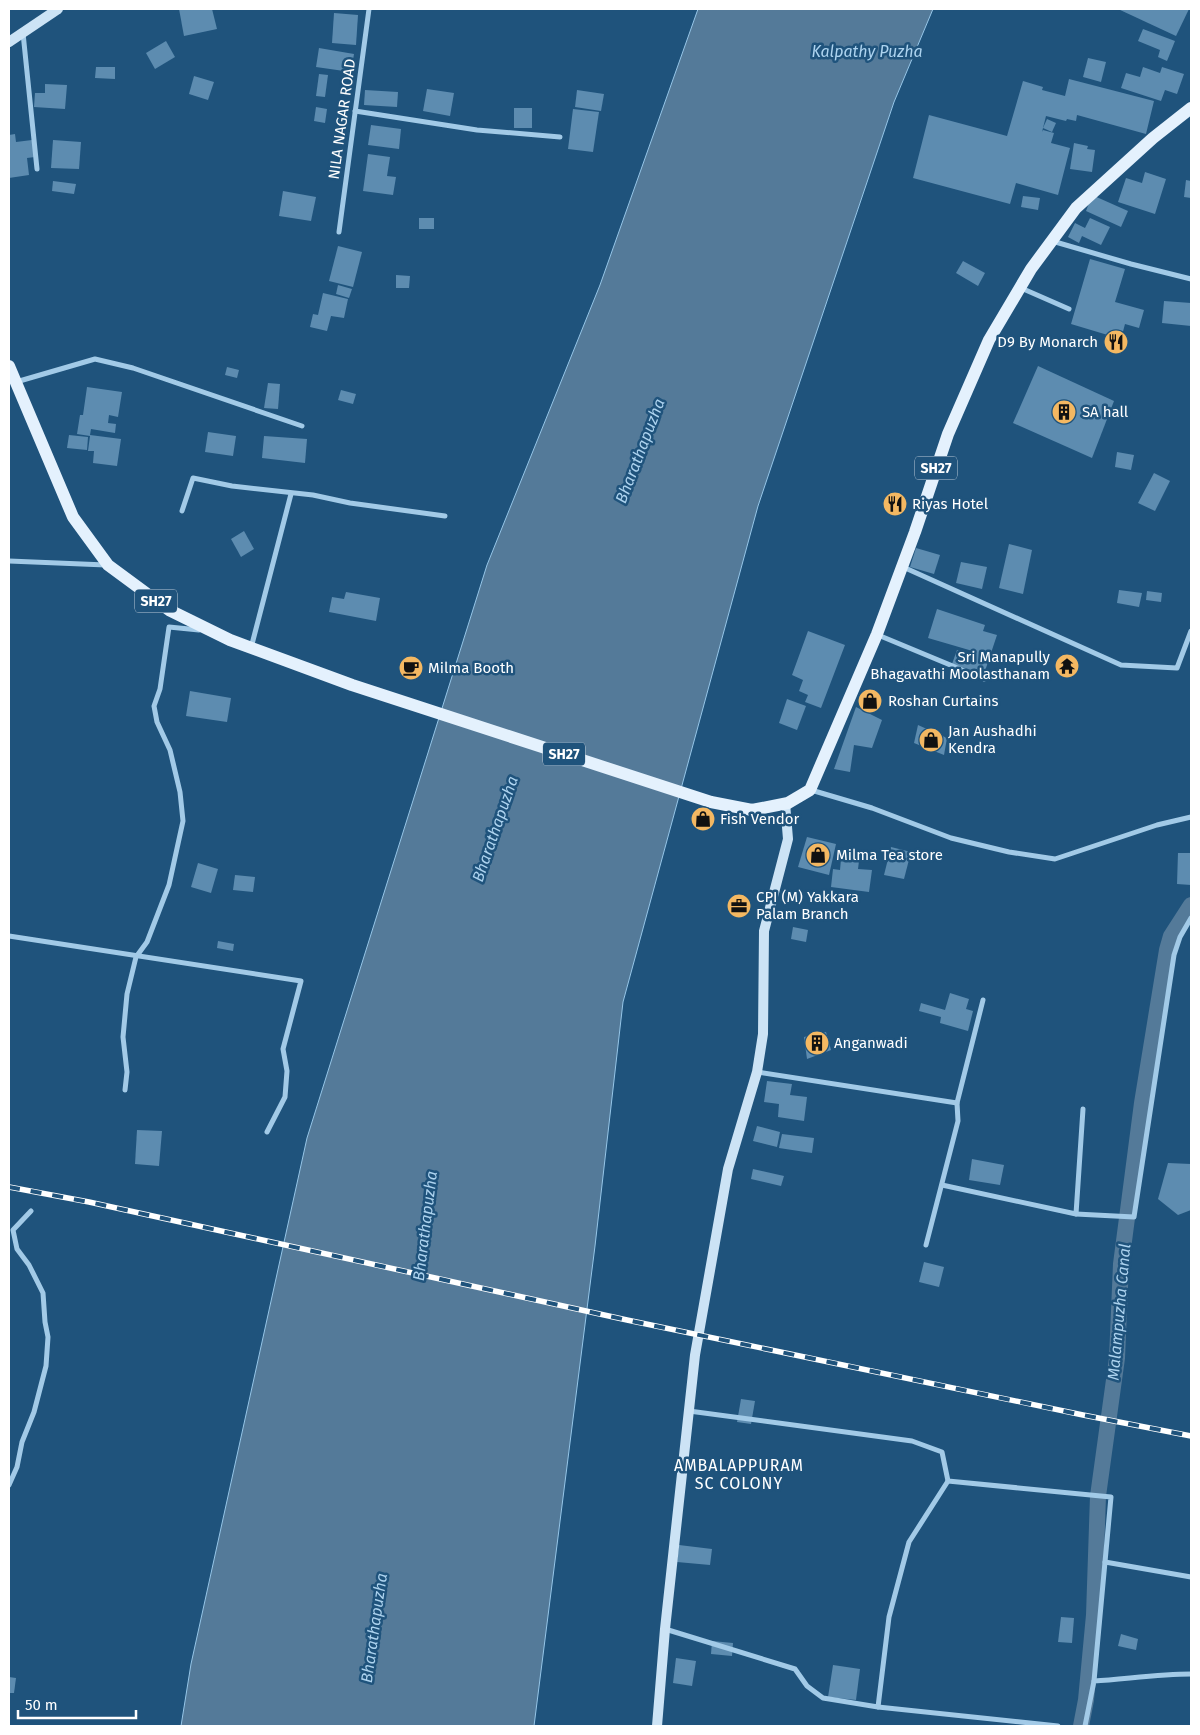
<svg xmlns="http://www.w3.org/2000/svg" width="1200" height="1735" viewBox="0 0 1200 1735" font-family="'Fira Sans',sans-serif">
<rect width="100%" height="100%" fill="#1f537c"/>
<path fill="#547a99" stroke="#96c6e8" d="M698 9H933L894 102 758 506 623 1002 595 1246 534 1726H181L191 1664 307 1138 487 565 600 285Z"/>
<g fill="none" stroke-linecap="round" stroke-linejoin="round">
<path stroke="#547a99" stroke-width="16" d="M1081 1726 1086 1700 1094 1615 1098 1496 1117 1358 1121 1264 1142 1103 1167 950 1171 936 1191 905"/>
</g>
<g fill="#5d8cb0">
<path d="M179 9H212L217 29 184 36Z"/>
<path d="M1118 9H1189L1176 36Z"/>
<path d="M334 13 358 15 356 45 332 43Z"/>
<path d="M1143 29 1175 41 1167 61 1158 57 1160 50 1138 41Z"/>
<path d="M166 41 175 57 155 69 146 53Z"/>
<path d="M319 48 354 54 351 72 316 67Z"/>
<path d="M1088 58 1106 62 1101 82 1083 77Z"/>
<path d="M96 67H115V79L95 78Z"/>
<path d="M1143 67 1160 73 1162 67 1184 74 1177 94 1165 90 1161 101 1121 88 1126 73 1140 77Z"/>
<path d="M319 74 328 75 325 97 316 96Z"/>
<path d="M194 76 214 82 208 100 189 94Z"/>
<path d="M1069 79 1154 101 1146 134 1077 115 1076 121 1067 119 1066 121 1046 116 1042 132 1043 130 1054 133 1051 143 1070 148 1058 195 1016 183 1010 204 913 178 929 115 1007 136 1023 81 1043 87 1042 90 1065 96Z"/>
<path d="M45 84 67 85 65 109 34 107 35 93H45Z"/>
<path d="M427 89 454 93 450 116 423 111Z"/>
<path d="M365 90 398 92 397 107 364 105Z"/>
<path d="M577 90 604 94 601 111 575 107Z"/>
<path d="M316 107 327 109 325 123 314 121Z"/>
<rect x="514" y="108" width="18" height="20"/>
<path d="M573 109 599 112 593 152 568 149Z"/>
<path d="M1047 119 1056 123 1052 132 1043 128Z"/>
<path d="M371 125 401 129 399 149 368 145Z"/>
<path d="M15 134 16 142 32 140 35 157 27 158 29 175 9 178V135Z"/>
<path d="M53 140 81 142 79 169 51 168Z"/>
<path d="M1074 143 1088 146 1087 149 1095 150 1092 172 1070 169Z"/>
<path d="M368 154 390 157 387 176 396 177 393 195 363 191Z"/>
<path d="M1145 172 1166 179 1155 214 1118 202 1126 178 1142 183Z"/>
<path d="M1186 180 1191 181V198L1184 197Z"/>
<path d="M53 181 76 184 74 194 52 191Z"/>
<path d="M283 191 316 197 311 221 279 216Z"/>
<path d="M1092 195 1128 211 1121 227 1086 211Z"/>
<path d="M1023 196 1040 198 1038 210 1021 207Z"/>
<rect x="419" y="218" width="15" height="11"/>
<path d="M1090 218 1110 227 1101 245 1082 236 1079 243 1068 237 1075 223 1085 228Z"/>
<path d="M338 246 362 252 353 287 329 281Z"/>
<path d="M1090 259 1125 269 1115 302 1144 310 1139 328 1125 324 1121 339 1071 324Z"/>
<path d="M963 261 985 273 978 286 956 273Z"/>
<path d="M396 275 410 276 409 288H396Z"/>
<path d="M338 285 352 289 349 298 336 294Z"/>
<path d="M323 293 348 299 344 318 331 316 327 331 310 327 313 314 318 315Z"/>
<path d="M1164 301 1191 303V326L1162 323Z"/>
<path d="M1038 366 1114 401 1092 458 1013 423Z"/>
<path d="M227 367 239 370 237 378 225 375Z"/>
<path d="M268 383 280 384 278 409 264 408Z"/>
<path d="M87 387 122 392 118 417 109 415 108 423 116 424 115 433 91 429 90 435 121 439 117 466 93 463 94 451H88L90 436 77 434 80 415H83Z"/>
<path d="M341 390 356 394 353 404 338 400Z"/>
<path d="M208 432 236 436 233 456 205 452Z"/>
<path d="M69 435 88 437 87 450 67 448Z"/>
<path d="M264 436 307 439 305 463 262 458Z"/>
<path d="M1117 452 1134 455 1131 470 1115 467Z"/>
<path d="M1154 473 1170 481 1155 511 1138 503Z"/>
<path d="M244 531 254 549 241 557 231 539Z"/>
<path d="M1009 544 1032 550 1023 594 999 588Z"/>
<path d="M916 548 940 555 934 574 910 567Z"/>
<path d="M961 562 987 567 982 589 956 583Z"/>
<path d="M1119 590 1142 593 1139 607 1117 603Z"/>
<path d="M1147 591 1162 593 1161 602 1146 600Z"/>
<path d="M346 592 380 598 376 621 329 612 332 597 344 599Z"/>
<path d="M937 609 985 625 983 631 997 635 984 674 952 664 957 650 975 656 976 652 928 638Z"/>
<path d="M808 631 845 645 821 708 805 702 808 695 799 691 803 680 792 675Z"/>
<path d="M190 691 231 698 227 722 186 716Z"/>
<path d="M787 699 806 706 797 730 779 723Z"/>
<path d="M856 707 882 720 872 748 854 745 850 772 834 769Z"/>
<path d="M918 725 947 738 944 755 914 743Z"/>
<path d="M807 837 836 844 829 875 798 867Z"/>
<path d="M891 847 911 852 904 879 884 875Z"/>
<path d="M1178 853H1191V885L1177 884Z"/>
<path d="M841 859 859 861 858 869 872 870 869 892 831 887 833 869 840 870Z"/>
<path d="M198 863 218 869 211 893 191 887Z"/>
<path d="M235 875 255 877 253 892 233 890Z"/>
<path d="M793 927 808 930 806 942 791 939Z"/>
<path d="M218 941 234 944 233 951 217 948Z"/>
<path d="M950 993 969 999 966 1009 973 1011 968 1031 940 1023 941 1017 919 1011 921 1003 945 1010Z"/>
<path d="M826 1032 831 1050 807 1059 804 1037Z"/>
<path d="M767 1081 792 1084 790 1095 807 1097 804 1121 778 1117 779 1104 764 1102Z"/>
<path d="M757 1126 780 1132 777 1147 753 1141Z"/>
<path d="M137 1130 162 1131 159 1166 135 1164Z"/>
<path d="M782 1134 814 1138 812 1153 779 1148Z"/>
<path d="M972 1159 1004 1165 1000 1185 969 1180Z"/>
<path d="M1168 1163 1191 1164V1210L1178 1215 1158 1199Z"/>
<path d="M753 1169 784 1176 781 1186 751 1179Z"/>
<path d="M924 1262 944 1267 939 1287 919 1282Z"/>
<path d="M741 1399 755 1401 751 1424 737 1422Z"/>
<path d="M679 1545 712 1549 710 1565 677 1562Z"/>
<path d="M1061 1617 1074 1618 1072 1643 1058 1642Z"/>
<path d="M1121 1634 1138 1639 1136 1650 1118 1646Z"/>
<path d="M712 1641 733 1643 732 1656 711 1654Z"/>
<path d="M676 1658 696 1661 692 1686 673 1683Z"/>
<path d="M833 1665 860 1669 856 1700 828 1697Z"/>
<path d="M9 1677 16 1678 14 1693H9Z"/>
</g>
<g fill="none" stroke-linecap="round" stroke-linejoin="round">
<g stroke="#a2cae7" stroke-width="5">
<path d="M23 33 37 169"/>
<path d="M355 111 477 130 560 137"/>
<path d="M339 232 369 9"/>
<path d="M1052 241 1131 264 1191 279"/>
<path d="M1021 288 1069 309"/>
<path d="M16 382 95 359 133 368 302 426"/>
<path d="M182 511 193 478 232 486 313 495 350 503 445 516"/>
<path d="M9 561 106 565"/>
<path d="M903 567 1121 665 1177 668 1191 631"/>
<path d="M878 635 984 679"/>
<path d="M251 648 291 494"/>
<path d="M811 790 872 808 951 838 1009 852 1055 859 1157 825 1191 817"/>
<path d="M9 936 301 981 283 1049 287 1071 285 1097 267 1132"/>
<path d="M757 1072 957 1103 983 1000"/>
<path d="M125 1090 127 1072 123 1037 127 994 136 957 147 942 169 885 183 821 180 792 170 750 157 722 154 706 160 689 169 627 199 630"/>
<path d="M942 1185 1076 1214 1083 1109"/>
<path d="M1076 1214 1134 1217 1174 955 1180 937 1191 918"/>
<path d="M926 1245 958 1121 957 1103"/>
<path d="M689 1411 912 1441 942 1452 948 1481 1111 1497 1094 1681"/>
<path d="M9 1485 17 1467 22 1442 34 1412 46 1366 48 1337 45 1322 43 1293 29 1265 17 1249 13 1230 31 1211"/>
<path d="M1105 1562 1191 1577"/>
<path d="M665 1629 795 1669 807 1686 823 1698 878 1707 889 1617 909 1542 948 1481"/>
<path d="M878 1707 1058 1726"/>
<path d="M1085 1726 1094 1681C1126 1679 1159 1674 1191 1674"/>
</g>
<g stroke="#cce3f5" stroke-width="10">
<path d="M9 42 58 9"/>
<path d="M657 1726 665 1629 695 1355 728 1169 757 1072 763 1034 764 931 788 839 785 803"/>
</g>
<path stroke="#e4f1fd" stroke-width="12" d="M9 366 73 517 108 565 169 610 230 640 352 685 711 802 752 810 788 803 810 790 877 634 915 532 948 434 989 340 1031 269 1076 208 1153 138 1191 108"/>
<defs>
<path id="rail" d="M9 1187 89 1202 627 1320 1083 1415 1191 1436"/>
</defs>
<use href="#rail" stroke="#fff" stroke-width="5.5"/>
<use href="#rail" stroke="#1f537c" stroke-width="4" stroke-dasharray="11" stroke-linecap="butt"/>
</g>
<defs>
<symbol id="restaurant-disc" viewBox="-11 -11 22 22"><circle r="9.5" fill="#f4b862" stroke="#1f537c"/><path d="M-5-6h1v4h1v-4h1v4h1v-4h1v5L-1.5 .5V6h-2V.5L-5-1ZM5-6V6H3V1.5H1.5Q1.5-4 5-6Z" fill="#111"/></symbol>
<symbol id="building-disc" viewBox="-11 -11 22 22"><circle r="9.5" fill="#f4b862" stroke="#1f537c"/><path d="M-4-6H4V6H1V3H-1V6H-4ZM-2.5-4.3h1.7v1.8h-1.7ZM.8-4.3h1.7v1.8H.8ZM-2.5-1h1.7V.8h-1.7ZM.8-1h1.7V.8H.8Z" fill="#111"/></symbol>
<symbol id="temple-disc" viewBox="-11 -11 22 22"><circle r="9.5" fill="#f4b862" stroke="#1f537c"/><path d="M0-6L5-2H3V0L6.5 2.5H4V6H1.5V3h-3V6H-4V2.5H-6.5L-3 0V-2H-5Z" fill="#111"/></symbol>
<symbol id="cafe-disc" viewBox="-11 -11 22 22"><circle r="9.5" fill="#f4b862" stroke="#1f537c"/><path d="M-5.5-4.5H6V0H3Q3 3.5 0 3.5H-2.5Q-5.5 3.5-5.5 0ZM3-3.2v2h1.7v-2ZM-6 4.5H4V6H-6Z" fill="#111"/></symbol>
<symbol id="shop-disc" viewBox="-11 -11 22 22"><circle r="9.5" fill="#f4b862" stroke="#1f537c"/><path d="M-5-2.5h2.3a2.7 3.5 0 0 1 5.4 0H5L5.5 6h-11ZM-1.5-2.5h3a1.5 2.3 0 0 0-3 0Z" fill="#111"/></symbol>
<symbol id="office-disc" viewBox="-11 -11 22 22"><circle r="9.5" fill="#f4b862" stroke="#1f537c"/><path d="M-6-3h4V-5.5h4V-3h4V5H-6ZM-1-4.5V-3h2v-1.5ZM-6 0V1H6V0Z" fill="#111"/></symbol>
</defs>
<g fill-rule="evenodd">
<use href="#restaurant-disc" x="1102" y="328" width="28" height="28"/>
<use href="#building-disc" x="1050" y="398" width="28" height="28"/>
<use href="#restaurant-disc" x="881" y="490" width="28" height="28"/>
<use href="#temple-disc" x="1053" y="652" width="28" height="28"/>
<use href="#cafe-disc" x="397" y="654" width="28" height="28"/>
<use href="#shop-disc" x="856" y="687" width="28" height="28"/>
<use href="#shop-disc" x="917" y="726" width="28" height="28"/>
<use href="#shop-disc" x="689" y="805" width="28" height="28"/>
<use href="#shop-disc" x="804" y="841" width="28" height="28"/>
<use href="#office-disc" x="725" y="892" width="28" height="28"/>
<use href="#building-disc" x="803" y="1029" width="28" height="28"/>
</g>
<g text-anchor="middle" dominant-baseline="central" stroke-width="5" stroke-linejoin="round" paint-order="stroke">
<g fill="#1f537c" stroke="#bccbd8" stroke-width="1">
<rect x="915" y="456.5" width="42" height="23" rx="4"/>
<rect x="135" y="589.5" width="42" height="23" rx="4"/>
<rect x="543" y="742.5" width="42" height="23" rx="4"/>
</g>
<g font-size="14" font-weight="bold" fill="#fff">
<text x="936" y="468">SH27</text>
<text x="156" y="601">SH27</text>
<text x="564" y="754">SH27</text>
</g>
<g font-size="15" fill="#fff" stroke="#1f537c">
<text transform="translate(342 119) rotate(-82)">NILA NAGAR ROAD</text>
</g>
<g font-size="15" fill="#fff" stroke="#1f537c" text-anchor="start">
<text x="1098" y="342" text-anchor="end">D9 By Monarch</text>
<text x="1082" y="412">SA hall</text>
<text x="912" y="504">Riyas Hotel</text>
<text x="1050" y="657" text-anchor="end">Sri Manapully<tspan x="1050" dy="17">Bhagavathi Moolasthanam</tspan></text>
<text x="428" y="668">Milma Booth</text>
<text x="888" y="701">Roshan Curtains</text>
<text x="948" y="731">Jan Aushadhi<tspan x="948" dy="17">Kendra</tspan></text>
<text x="720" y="819">Fish Vendor</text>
<text x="836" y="855">Milma Tea store</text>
<text x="756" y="897">CPI (M) Yakkara<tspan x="756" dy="17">Palam Branch</tspan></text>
<text x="834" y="1043">Anganwadi</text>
</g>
<g font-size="16" font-style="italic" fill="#add3ef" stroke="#1f537c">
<text x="867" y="51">Kalpathy Puzha</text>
<text transform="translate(640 451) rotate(-69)">Bharathapuzha</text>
<text transform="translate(495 829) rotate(-71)">Bharathapuzha</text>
<text transform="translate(425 1226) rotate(-83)">Bharathapuzha</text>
<text transform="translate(1119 1312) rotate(-85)">Malampuzha Canal</text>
<text transform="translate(374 1628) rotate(-82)">Bharathapuzha</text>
</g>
<g font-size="16" letter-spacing="1" fill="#fff" stroke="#1f537c">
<text x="739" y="1465">AMBALAPPURAM<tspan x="739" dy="18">SC COLONY</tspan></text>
</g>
</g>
<rect width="1200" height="1735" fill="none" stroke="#ffffff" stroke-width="20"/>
<path d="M18 1710v8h118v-8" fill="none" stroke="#ffffff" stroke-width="2.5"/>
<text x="25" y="1710" font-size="15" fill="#ffffff" stroke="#1f537c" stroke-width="4" paint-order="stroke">50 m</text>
</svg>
